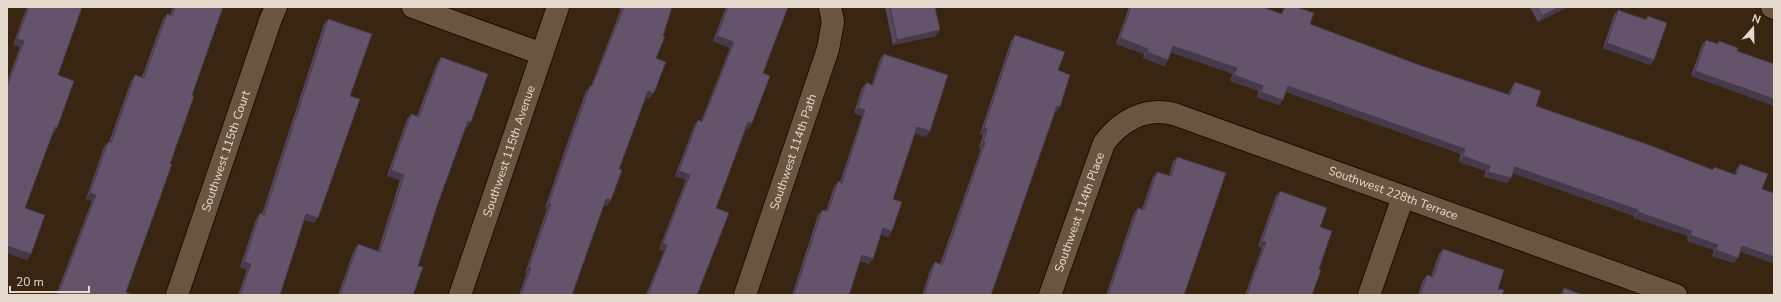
<svg xmlns="http://www.w3.org/2000/svg" width="1781" height="302" viewBox="0 0 1781 302" font-family="'Nunito Sans',sans-serif">
<rect width="100%" height="100%" fill="#382612"/>
<g fill="none" stroke-linecap="round" stroke-linejoin="round">
<defs>
<g id="minor">
<path d="M413 7 542 54"/>
<path d="M1772 7 1774 8"/>
<path id="s1" d="M177 295 270 21 276 7"/>
<path id="s2" d="M460 295 558 7"/>
<path id="s3" d="M745 295 828 49 833 22 830 7"/>
<path id="s4" d="M1050 295 1104 143C1121 120 1146 107 1174 114L1676 295"/>
<path d="M1369 295 1403 197"/>
</g>
</defs>
<use href="#minor" stroke="#1f0e00" stroke-width="24"/>
<use href="#minor" stroke="#6a5640" stroke-width="22"/>
</g>
<g fill="#56475b">
<path d="M27 7H82L58 75 57 128 53 134H52L25 208 27 260 7 253V82L20 47 13 45Z"/>
<path d="M173 7H223L192 95 170 164 126 292 133 295H56L92 201 86 199 104 147 108 142H109L131 81 135 75 142 77 163 19 167 14 170 15Z"/>
<path d="M618 7H672L656 58 650 98 646 97 619 169 607 206 604 205 572 295H519L527 273H525L547 209 545 208 569 138 586 91 591 86 621 9 618 8Z"/>
<path d="M726 7H787L763 73 752 123 748 129 746 128 716 208 697 295H646L664 251 659 249 686 180 675 176 694 126 698 120 701 121 730 48 713 41Z"/>
<path d="M885 7H935L936 36 893 45Z"/>
<path d="M1129 7H1255L1258 8V7H1262L1281 14 1284 7H1296L1310 24 1422 66 1508 95 1511 88 1515 82 1536 106 1712 170 1714 167 1735 174 1736 170 1740 164V252L1734 263 1712 256 1714 250 1687 241 1688 236 1634 218V216L1513 173 1511 178 1507 183 1484 177 1486 171 1459 162 1461 154 1286 92 1279 105 1257 97 1259 91 1230 81 1233 74 1171 52 1168 60 1164 66 1143 58 1144 54 1116 44Z"/>
<path d="M1530 7H1567L1538 22Z"/>
<path d="M1618 10 1646 19 1648 16 1650 65 1603 48 1614 15Z"/>
<path d="M328 19 350 96 314 223 304 220 280 295H281H238L247 270 240 267 256 219 260 213 262 214 324 24Z"/>
<path d="M1015 35 1058 70 1060 107 1056 112H1055L991 295H922L931 268 935 262 940 264 981 149 979 148 983 135 980 134 1011 41Z"/>
<path d="M1706 40 1717 44 1719 41 1738 48 1691 76 1702 45Z"/>
<path d="M884 54 926 137 915 133 893 199 888 237 881 234 869 264 860 261 849 295H792L818 215 822 210 826 211 834 187 838 181 840 182 862 116 854 113 862 88 866 83 872 84 880 59Z"/>
<path d="M441 57 467 128 466 127 438 203 418 266 413 295H338L354 250 358 244 378 251 400 180 387 176 407 119 411 114 417 116 437 63Z"/>
<path d="M1177 157 1184 295H1106L1134 213 1138 208 1142 209 1153 177 1157 172 1169 176 1173 162Z"/>
<path d="M1280 191 1320 227 1319 269 1312 295H1245L1262 248 1258 246 1276 196Z"/>
<path d="M1443 249 1498 289 1502 295H1418L1423 280 1427 275 1431 276 1439 254Z"/>
<path d="M1564 288 1583 295H1560Z"/>
</g>
<g fill="#463a4a">
<path d="M618 7H622L621 9 618 8Z"/>
<path d="M1560 7H1567L1538 22 1542 16Z"/>
<path d="M940 30 936 36 893 45 897 40Z"/>
<path d="M717 36 734 42 730 48 713 41Z"/>
<path d="M1120 38 1148 49 1144 54 1116 44Z"/>
<path d="M17 39 24 41 20 47 13 45Z"/>
<path d="M1607 43 1654 60 1650 65 1603 48Z"/>
<path d="M1173 46 1237 68 1233 74 1169 52Z"/>
<path d="M1147 52 1168 60 1164 66 1143 58Z"/>
<path d="M1695 71 1774 99V106L1691 76Z"/>
<path d="M1234 75 1263 86 1259 91 1230 81Z"/>
<path d="M1288 86 1465 149 1461 154 1284 91Z"/>
<path d="M648 91 654 93 650 98 644 96Z"/>
<path d="M1261 92 1283 100 1279 105 1257 97Z"/>
<path d="M1057 106 1060 107 1056 112 1053 111Z"/>
<path d="M858 108 865 110 862 116 854 113Z"/>
<path d="M468 121 471 122 467 128 464 127Z"/>
<path d="M748 122 752 123 748 129 744 128Z"/>
<path d="M55 127 57 128 53 134 51 133Z"/>
<path d="M917 127 930 131 926 137 913 133Z"/>
<path d="M984 128 987 129 983 135 980 134Z"/>
<path d="M983 143H985L981 149 979 148Z"/>
<path d="M1463 156 1490 166 1486 171 1459 162Z"/>
<path d="M1515 167 1638 210 1634 216 1511 173Z"/>
<path d="M391 170 404 175 400 180 387 176Z"/>
<path d="M679 171 690 175 686 180 675 176Z"/>
<path d="M1488 172 1511 178 1507 183 1484 177Z"/>
<path d="M90 193 96 195 92 201 86 199Z"/>
<path d="M606 199 611 200 607 206 602 204Z"/>
<path d="M549 203 551 204 547 209 545 208Z"/>
<path d="M1638 212 1692 231 1688 236 1634 218Z"/>
<path d="M306 214 318 218 314 223 302 219Z"/>
<path d="M883 228 892 231 888 237 879 234Z"/>
<path d="M1690 235 1718 245 1714 250 1687 241Z"/>
<path d="M1262 241 1266 242 1262 248 1258 246Z"/>
<path d="M663 243 667 245 664 251 659 249Z"/>
<path d="M7 246 31 254 27 260 7 253Z"/>
<path d="M1742 246 1774 257V264L1738 251Z"/>
<path d="M1716 250 1738 258 1734 263 1712 256Z"/>
<path d="M862 255 873 259 869 264 858 261Z"/>
<path d="M244 262 251 264 247 270 240 267Z"/>
<path d="M529 267 531 268 527 273H525Z"/>
</g>
<g fill="#64536a" stroke="#463a4a">
<path d="M29 7H82L58 75 74 81 57 128 55 127 25 208 45 215 31 254 7 246V87L24 41 17 39Z"/>
<path d="M175 7H223L192 95 194 96 170 164H172L126 292 133 295H58L96 195 90 193 108 142 111 143 135 75 144 78 167 14 172 16Z"/>
<path d="M624 7H672L663 36 665 37 656 58 666 62 654 93 648 91 619 169 622 170 611 200 606 199 572 295H521L531 268 529 267 551 204 549 203 573 133 590 86H592Z"/>
<path d="M728 7H788L763 73 770 76 752 123 748 122 716 208 729 213 697 295H648L667 245 663 243 690 175 679 171 698 120 702 122 734 42 717 36Z"/>
<path d="M890 7H935L940 30 897 40Z"/>
<path d="M1131 7H1255L1258 8V7H1262L1282 14 1285 7H1296L1314 13 1310 24 1422 66 1510 95 1515 82 1541 91 1536 106 1652 146 1713 170 1714 167 1736 175 1740 164 1768 174 1762 189 1774 193V257L1742 246 1738 258 1716 250 1718 245 1690 235 1692 231 1638 212V210L1515 167 1511 178 1488 172 1490 166 1463 156 1465 149 1288 86 1283 100 1261 92 1263 86 1234 75 1237 68 1173 46 1168 60 1147 52 1148 49 1120 38Z"/>
<path d="M1537 7H1560L1542 16Z"/>
<path d="M1618 10 1646 20 1648 16 1667 23 1654 60 1607 43Z"/>
<path d="M328 19 372 34 350 96 360 99 318 218 306 214 280 295H281H240L251 264 244 262 260 213 264 215Z"/>
<path d="M1015 35 1065 52 1058 70 1070 75 1060 107 1057 106 991 295H924L935 262 942 265 985 143H983L987 129 984 128Z"/>
<path d="M1706 40 1718 44 1719 41 1738 48 1737 51 1774 64V99L1695 71Z"/>
<path d="M884 54 948 75 930 131 917 127 893 199 902 202 892 231 883 228 873 259 862 255 849 295H794L822 210 828 211 838 181 842 183 865 110 858 108 866 83 873 85Z"/>
<path d="M441 57 488 74 471 122 468 121 438 203 418 266 423 267 413 295H340L358 244 380 252 404 175 391 170 411 114 419 117Z"/>
<path d="M1177 157 1226 173 1184 295H1108L1138 208 1144 210 1157 172 1171 176Z"/>
<path d="M1280 191 1327 208 1320 227 1332 231 1319 269 1321 270 1312 295H1247L1266 242 1262 241Z"/>
<path d="M1443 249 1504 270 1498 289 1504 290 1502 295H1420L1427 275 1433 277Z"/>
<path d="M1564 288 1583 295H1562Z"/>
<path d="M7 293 12 295H7Z"/>
</g>
<g text-anchor="middle" dominant-baseline="central" stroke-width="3" stroke-linejoin="round" paint-order="stroke">
<g font-size="12" fill="#e5d9cd" stroke="#382612">
<text stroke="none"><textPath href="#s1" startOffset="152">Southwest 115th Court</textPath></text>
<text stroke="none"><textPath href="#s2" startOffset="152">Southwest 115th Avenue</textPath></text>
<text stroke="none"><textPath href="#s3" startOffset="151">Southwest 114th Path</textPath></text>
<text stroke="none"><textPath href="#s4" startOffset="475">Southwest 228th Terrace</textPath></text>
<text stroke="none"><textPath href="#s4" startOffset="88">Southwest 114th Place</textPath></text>
</g>
</g>
<rect width="1781" height="302" fill="none" stroke="#e5d9cd" stroke-width="16"/>
<g transform="translate(1753 28) rotate(20)" stroke="#382612" stroke-width="3" paint-order="stroke">
<path d="M0-3L7 15L0 10L-7 15Z" fill="#e5d9cd"/>
<text y="-6" font-size="11" font-weight="bold" text-anchor="middle" fill="#e5d9cd">N</text>
</g>
<path d="M10 286v6h79v-6" fill="none" stroke="#e5d9cd" stroke-width="2"/>
<text x="16" y="286" font-size="12" fill="#e5d9cd" stroke="#382612" stroke-width="3" paint-order="stroke">20 m</text>
</svg>
